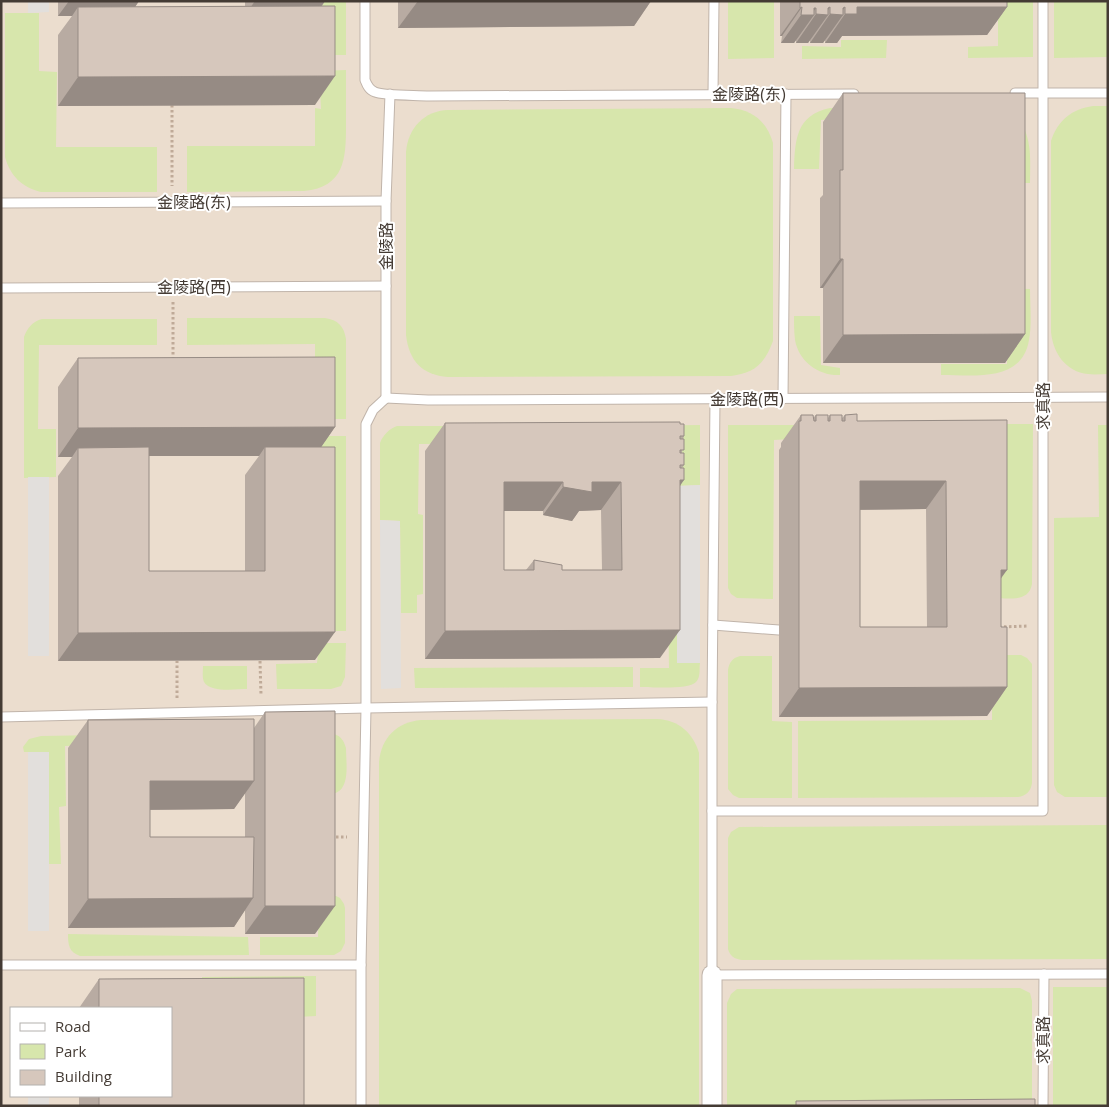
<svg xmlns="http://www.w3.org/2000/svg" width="1109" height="1107" viewBox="0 0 1109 1107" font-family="'Open Sans','Noto Sans SC',sans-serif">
<rect width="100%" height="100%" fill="#f2ebe4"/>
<path fill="#ebddce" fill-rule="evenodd" d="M1 1H1108V1106H1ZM11 1008H171V1096H11Z"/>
<g fill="#d7e6ac">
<rect x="321" y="1" width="25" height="54"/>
<path d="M728 1H774V58L728 59Z"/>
<path d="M998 1H1033V57L968 58V47L998 46Z"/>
<path d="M1054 1H1108V57L1054 58Z"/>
<path d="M5 13H39V71L57 72 56 147H157V192H41C21 187 10 175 5 157Z"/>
<path d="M841 40H887L886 58 802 59V46L841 47Z"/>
<path d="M346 70C346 87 346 104 346 121 346 155 347 187 304 191L187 192V146H315V108L321 109 319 71Z"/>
<path d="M1093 106H1108V374C1101 374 1094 375 1088 374 1066 372 1053 353 1051 332V141C1058 120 1072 109 1093 106Z"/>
<path d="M731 108C753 110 767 122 773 143V341C765 363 755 373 731 376L448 377C422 375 409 361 406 335V152C408 128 424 111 448 110Z"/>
<path d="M830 108H840V118L821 120 819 169H794C795 140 796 115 830 108Z"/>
<path d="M1024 128C1032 146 1030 164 1030 183H1007Z"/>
<path d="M1007 288 1030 289C1030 304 1032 325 1029 340 1022 383 973 375 941 375V364H1007Z"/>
<path d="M820 316 821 365 840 368V375C819 376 799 362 795 340 794 332 794 324 794 316Z"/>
<path d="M187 318H325C338 320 344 326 346 339V419H320L315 380V344L187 345Z"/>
<path d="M42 319H157V345H39L38 429H56V477L24 478V337C27 328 33 321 42 319Z"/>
<path d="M1000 424H1033L1032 584C1029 603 1007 598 993 598Z"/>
<path d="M700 425V485L677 486V663H700C699 669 701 677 696 682 689 690 652 687 640 687V668H669L666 446 601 426Z"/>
<path d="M728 425H808V438L774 440 773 599 737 598 731 594 728 588Z"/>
<path d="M1098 425H1108V797H1065L1057 792 1054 785V518L1099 517Z"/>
<path d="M397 426H574L573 443 419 444 418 514 423 515V594L417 595V613H401L400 521 380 520V443C383 435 389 429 397 426Z"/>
<rect x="319" y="436" width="27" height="195"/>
<path d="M319 643H346L345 677 341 686 331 689H277L276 664 317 663Z"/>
<path d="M992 655H1021L1027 658 1032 664V783C1031 791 1026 796 1018 797L798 798V721L992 720Z"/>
<path d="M740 656H772V721L792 722V798H739L733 795 728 789V670C729 663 732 658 740 656Z"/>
<path d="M203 666H247V689C236 689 211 693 204 682 202 677 203 671 203 666Z"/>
<path d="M633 667V687L415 688 414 668Z"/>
<path d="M657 719C679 720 693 733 699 753V1106H379V762C381 738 397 722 421 720Z"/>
<path d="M334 734C341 736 344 741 346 748 346 764 351 791 332 794Z"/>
<path d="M101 735 100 745 65 746 66 806 59 807 61 864H49V752H24L23 747 29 739 41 736Z"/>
<path d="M1108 825V959L742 960C734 959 730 956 728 949V838L731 832 739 827Z"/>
<path d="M319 896H336L340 898 344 904 345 908V943L341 951 334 955H260V937H318Z"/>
<path d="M68 934 248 937 249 955 80 956C69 952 68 945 68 934Z"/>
<path d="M316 976V1016L297 1017 202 996V977Z"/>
<rect x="1053" y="987" width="55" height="119"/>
<path d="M1020 988 1030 993 1032 1001V1106H727V1003L731 994 737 989Z"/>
</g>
<g fill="#e2dfdc">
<path d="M28 1H49V12L28 13Z"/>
<rect x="28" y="477" width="21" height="179"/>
<path d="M700 485V663H677V486Z"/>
<path d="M380 520 400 521 401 688 381 689Z"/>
<rect x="28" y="752" width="21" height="179"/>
<rect x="28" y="1096" width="21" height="10"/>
</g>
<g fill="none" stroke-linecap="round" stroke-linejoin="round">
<defs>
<g id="service">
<path d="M365 1V80C367 85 369 90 375 92 384 96 417 95 429 96L854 94"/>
<path d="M1015 93H1108"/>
<path d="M713 94 714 1"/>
<path d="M1 203 386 201"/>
<path d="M1 288 386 286"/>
<path d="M386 398 428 400 1108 397"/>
<path d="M386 398V201L390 94"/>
<path d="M715 399 712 702V975L1108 974"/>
<path d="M783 399 786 94"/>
<path d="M713 625 779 630"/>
<path d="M1 717 366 708 712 702"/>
<path d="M712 811H1043V1"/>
<path d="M1 965H361"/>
<path d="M361 1106V965L366 708V424L373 410 386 398"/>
<path d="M1043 1106 1044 974"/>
</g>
<path id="minor" d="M712 975V1106"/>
</defs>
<use href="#service" stroke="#c0b4aa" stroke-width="11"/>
<use href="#minor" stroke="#c0b4aa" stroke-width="21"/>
<g stroke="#bfaa98" stroke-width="3" stroke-dasharray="2.5 2.5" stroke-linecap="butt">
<path d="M172 105V186"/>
<path d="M173 302V361"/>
<path d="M999 627 1028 626"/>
<path d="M260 661 261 695"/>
<path d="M177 698V661"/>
<path d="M331 837H347"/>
</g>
<use href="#service" stroke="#fff" stroke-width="9"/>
<use href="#minor" stroke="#fff" stroke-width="19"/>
</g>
<g fill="#b8aba2" fill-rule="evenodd">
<path d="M58 1H139L135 7 245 6V1H325L322 6 315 105 58 106V35L72 16H58Z"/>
<path d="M398 1H651L634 26 398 28Z"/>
<path d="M780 1H1007V7L987 35 842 36 837 43H825V40L823 43H810V40L808 43H796V40L794 43H781L782 36H780Z"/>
<path d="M843 93 1025 334 1005 363H823V288H820V198L823 195V122Z"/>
<path d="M78 358 335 427 321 447 315 660 58 661V476L72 457H58V387ZM149 456H259L245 475V571H149Z"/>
<path d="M801 415 813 418 816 415 828 418 830 415 842 418 845 415 857 421 1007 420 1001 578V627L1007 687 987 716 779 717V450L781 447V443ZM926 509 927 627H860V510Z"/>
<path d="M445 423 684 436 683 439 682 453 684 465 682 468 660 658 425 659V451ZM601 510 602 570H562L534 560 526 570H504V511H543V515L572 521 579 511Z"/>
<path d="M265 712 315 934H245V910L234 927 68 928V748L88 720 254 728ZM245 793V837H150V810L234 809Z"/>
<path d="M304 978V1106H79V1096H171V1008H79L99 979Z"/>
</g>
<g fill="#968b84">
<path d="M69 1H139L129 16 78 7 72 16H58Z"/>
<path d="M255 1H325L315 15H245Z"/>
<path d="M418 1H651L634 26 398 28Z"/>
<path d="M802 7 782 36H780L800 8Z"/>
<path d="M830 7 825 15H828L808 43H796L816 14Z"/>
<path d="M845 7 840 14 843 15 823 43H810L830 14 843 8Z"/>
<path d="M857 7H1007L987 35 842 36 837 43H825L845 14Z"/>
<path d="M814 8H816L811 15H814L794 43H781L801 15Z"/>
<path d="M335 76 315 105 58 106 78 77Z"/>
<path d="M840 259H843L823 288H820Z"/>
<path d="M1025 334 1005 363H823L843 335Z"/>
<path d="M335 427 315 456 265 447 259 456H78V448L72 457H58L78 428Z"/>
<path d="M680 480H684L664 509Z"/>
<path d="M860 481H946L926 509 840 510Z"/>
<path d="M504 482H563L543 511H484Z"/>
<path d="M592 482H621L601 510 579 511 572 521 543 515 563 487Z"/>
<path d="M1001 570H1007L987 598Z"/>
<path d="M680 630 660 658 425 659 445 631Z"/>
<path d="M335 632 315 660 58 661 78 633Z"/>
<path d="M1007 687 987 716 779 717 799 688Z"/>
<path d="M150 781H254L234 809 130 810Z"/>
<path d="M253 898 234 927 68 928 88 899Z"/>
<path d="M265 906H335L315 934H245Z"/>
</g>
<g fill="#d6c7bc" stroke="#968b84" fill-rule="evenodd">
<path d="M800 1H1007V7H857V14H845V7L843 8V15L830 14V7L828 8V15L816 14V8H814V15H801L802 7 800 8Z"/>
<path d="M335 6V76L78 77V7Z"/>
<path d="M843 93H1025V334L843 335V259H840V170H843Z"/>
<path d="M335 357V427L78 428V358Z"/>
<path d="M857 414V421L1007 420V570H1001V627H1007V687L799 688V421H801V415H813L814 421H816V415H828V421H830V415H842V421H845V415ZM860 481H946L947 627H860Z"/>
<path d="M680 422V424H684V436H680V439H684V450H680V453H684V465H680V468H684V480H680V630L445 631V423ZM504 482H563V487L592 492V482H621L622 570H562V565L534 560V570H504Z"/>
<path d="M149 447V571H265V447H335V632L78 633V448Z"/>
<path d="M335 711V906H265V712Z"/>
<path d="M254 719V781H150V837H254L253 898 88 899V720Z"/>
<path d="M304 978V1106H99V1096H171V1008H99V979Z"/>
<path d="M1035 1099V1106H796V1101Z"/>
</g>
<g text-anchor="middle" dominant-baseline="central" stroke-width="4" stroke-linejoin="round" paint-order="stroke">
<g font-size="16" fill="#443b34" stroke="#fff">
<text x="749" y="94">金陵路(东)</text>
<text x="194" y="202">金陵路(东)</text>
<text transform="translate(386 246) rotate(-90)">金陵路</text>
<text x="194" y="287">金陵路(西)</text>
<text x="747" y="399">金陵路(西)</text>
<text transform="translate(1043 406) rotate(-90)">求真路</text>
<text transform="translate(1043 1040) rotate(-90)">求真路</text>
</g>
</g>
<rect width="1109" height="1107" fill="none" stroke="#443b34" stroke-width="5"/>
<rect x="10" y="1007" width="162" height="90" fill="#ffffff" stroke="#b4b1ae"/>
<rect x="20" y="1023" width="25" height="8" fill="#ffffff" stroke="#b4b1ae"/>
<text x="55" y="1032" font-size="15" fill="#443b34">Road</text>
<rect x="20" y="1044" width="25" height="15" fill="#d7e6ac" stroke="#b4b1ae"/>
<text x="55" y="1057" font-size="15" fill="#443b34">Park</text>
<rect x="20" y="1070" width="25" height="15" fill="#d6c7bc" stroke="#b4b1ae"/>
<text x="55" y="1082" font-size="15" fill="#443b34">Building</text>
</svg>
